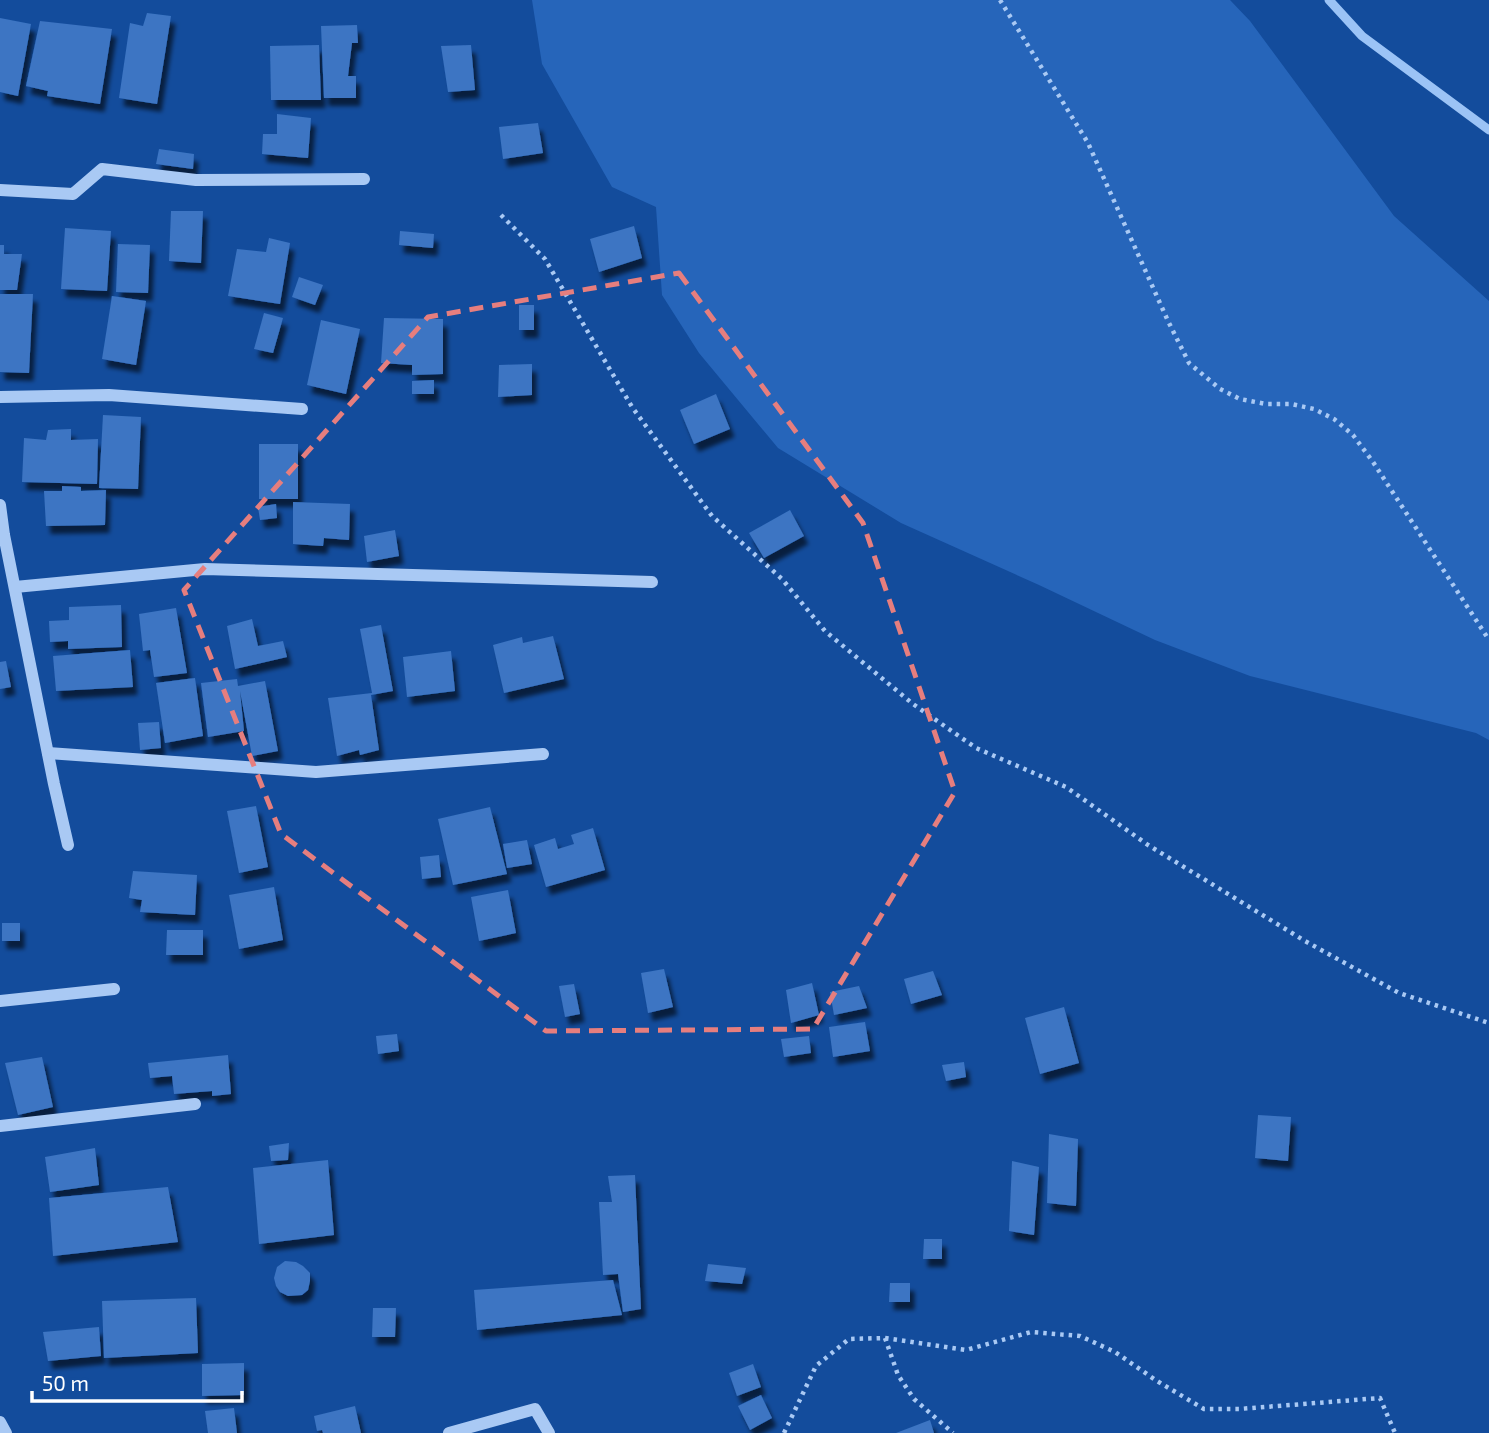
<svg xmlns="http://www.w3.org/2000/svg" width="1489" height="1433" viewBox="0 0 1489 1433" font-family="'Exo 2',sans-serif">
<defs>
<filter id="shadow"><feDropShadow dx="4.5" dy="8" stdDeviation="2" flood-color="#0009"/></filter>
</defs>
<rect width="100%" height="100%" fill="#134c9c"/>
<path fill="#2665ba" d="M532 0H1230L1250 21 1394 216 1489 301V740L1476 733 1250 676 1155 640 1039 585 901 523 778 448 699 353 662 295 656 207 612 187 542 64Z"/>
<g fill="none" stroke-linecap="round" stroke-linejoin="round">
<path stroke="#9bc3f6" stroke-width="9" d="M1329 0 1362 36 1489 130"/>
</g>
<g fill="#3c75c3" filter="url(#shadow)">
<path d="M147 13 171 16 157 104 119 98 130 23 143 26Z"/>
<path d="M0 18 31 24 18 96 0 92Z"/>
<path d="M40 21 112 29 100 104 47 96 48 91 26 86Z"/>
<path d="M357 25 358 43H352L348 76H356V98H324L321 26Z"/>
<path d="M319 45 321 100H271L270 46Z"/>
<path d="M471 45 475 90 448 92 441 46Z"/>
<path d="M277 114 311 118 308 158 262 154 263 134H277Z"/>
<path d="M538 123 543 153 503 159 499 127Z"/>
<path d="M159 149 194 154 193 169 156 164Z"/>
<path d="M171 211H203L201 263 169 261Z"/>
<path d="M634 226 642 258 599 272 590 239Z"/>
<path d="M65 228 111 231 107 291 61 289Z"/>
<path d="M400 231 434 234 433 248 399 245Z"/>
<path d="M269 238 290 243 280 304 228 296 237 249 266 252Z"/>
<path d="M118 244 150 245 148 293 116 292Z"/>
<path d="M0 245H4V254H22L17 290H0Z"/>
<path d="M299 277 323 285 315 305 292 297Z"/>
<path d="M0 294H33L29 373 0 372Z"/>
<path d="M112 296 146 301 136 365 102 359Z"/>
<rect x="519" y="305" width="15" height="25"/>
<path d="M264 313 283 318 273 353 254 349Z"/>
<path d="M384 318 443 319V374L412 375V365L381 363Z"/>
<path d="M321 320 360 329 346 394 307 385Z"/>
<path d="M532 364V395L498 397 499 365Z"/>
<path d="M434 380V394H412V381Z"/>
<path d="M716 394 730 429 694 444 680 410Z"/>
<path d="M103 415 141 417 138 489 99 488Z"/>
<path d="M71 429V440L98 439 97 484 22 482 24 438 46 440 48 430Z"/>
<rect x="259" y="444" width="39" height="55"/>
<path d="M62 486 81 487V491L106 490 105 525 46 526 44 491H62Z"/>
<path d="M293 502 350 504 349 540 324 538 323 546 293 544Z"/>
<path d="M276 504 277 518 260 520 258 507Z"/>
<path d="M790 510 804 536 764 558 749 533Z"/>
<path d="M395 530 399 556 367 562 364 536Z"/>
<path d="M121 605 122 647 68 649V641L50 642 49 621 69 620V607Z"/>
<path d="M176 608 187 673 154 677 150 650 143 651 139 614Z"/>
<path d="M252 619 258 646 283 641 287 657 235 669 227 626Z"/>
<path d="M381 625 393 691 371 695 379 750 360 755 359 750 337 756 328 698 372 693 360 629Z"/>
<path d="M553 636 564 679 504 693 493 645 522 637 523 643Z"/>
<path d="M130 650 133 687 56 691 53 656Z"/>
<path d="M451 651 455 691 407 697 403 657Z"/>
<path d="M6 661 11 687 0 689V662Z"/>
<path d="M195 678 203 736 165 743 156 683Z"/>
<path d="M237 679 238 686 265 681 278 751 252 756 240 691 244 731 208 737 201 683Z"/>
<path d="M159 722 161 748 140 750 138 723Z"/>
<path d="M256 806 268 867 239 873 227 811Z"/>
<path d="M490 807 507 874 453 885 438 819Z"/>
<path d="M593 828 605 870 546 887 534 845 555 838 558 849 574 844 571 835Z"/>
<path d="M527 840 532 864 507 868 503 844Z"/>
<path d="M439 855 441 877 422 879 420 857Z"/>
<path d="M133 871 197 875 195 915 140 912 142 900 129 898Z"/>
<path d="M274 887 283 940 239 949 229 895Z"/>
<path d="M508 890 516 933 479 941 471 897Z"/>
<rect x="2" y="923" width="18" height="18"/>
<path d="M167 930H203V955H166Z"/>
<path d="M664 969 673 1007 648 1013 641 973Z"/>
<path d="M933 971 942 995 911 1004 904 979Z"/>
<path d="M812 983 819 1015 791 1023 786 990Z"/>
<path d="M574 984 580 1014 565 1017 559 986Z"/>
<path d="M859 986 867 1008 834 1015 830 992Z"/>
<path d="M1064 1007 1079 1063 1040 1074 1025 1018Z"/>
<path d="M865 1022 870 1051 833 1057 829 1027Z"/>
<path d="M397 1034 399 1051 378 1054 376 1036Z"/>
<path d="M809 1036 811 1053 784 1057 781 1039Z"/>
<path d="M228 1055 231 1094 212 1096V1091L174 1094 172 1076 150 1078 148 1063Z"/>
<path d="M42 1057 53 1107 18 1115 5 1063Z"/>
<path d="M964 1062 966 1077 946 1081 942 1065Z"/>
<path d="M1258 1115 1291 1117 1288 1161 1255 1158Z"/>
<path d="M1049 1134 1078 1139 1076 1206 1047 1203Z"/>
<path d="M289 1143 288 1160 271 1161 269 1146Z"/>
<path d="M95 1148 99 1185 50 1192 45 1157Z"/>
<path d="M328 1160 334 1235 259 1244 253 1168Z"/>
<path d="M1012 1161 1039 1167 1034 1235 1009 1231Z"/>
<path d="M635 1175 641 1309 623 1312 618 1274 603 1275 599 1202H612L608 1176Z"/>
<path d="M168 1187 178 1242 53 1256 49 1198Z"/>
<path d="M924 1239H942V1259H923Z"/>
<path d="M285 1261 296 1262 303 1266 310 1273V1281L308 1290 302 1295 288 1296 280 1292 276 1286 274 1278 277 1267Z"/>
<path d="M708 1264 746 1268 742 1284 705 1281Z"/>
<path d="M613 1280 622 1315 477 1330 474 1290Z"/>
<path d="M890 1283H910V1302H889Z"/>
<path d="M196 1298 198 1353 104 1358 102 1301Z"/>
<path d="M373 1308H396L395 1337H372Z"/>
<path d="M99 1327 101 1356 48 1361 43 1332Z"/>
<path d="M244 1363V1395L202 1396V1364Z"/>
<path d="M753 1364 761 1387 737 1396 729 1373Z"/>
<path d="M761 1395 772 1418 750 1430 738 1406Z"/>
<path d="M355 1406 361 1433H323L322 1430 317 1431 314 1416Z"/>
<path d="M234 1408 237 1433H208L205 1411Z"/>
<path d="M930 1420 934 1433H896Z"/>
</g>
<g fill="none" stroke-linecap="round" stroke-linejoin="round">
<g stroke="#a9c9f4" stroke-width="4.5" stroke-dasharray="3.5 5" stroke-linecap="butt">
<path d="M1000 0 1088 143 1168 321 1189 363 1220 389 1240 399 1266 404H1291L1314 409 1334 419 1353 435 1373 462 1489 640"/>
<path d="M501 215 545 259 632 407 712 516 782 579 825 631 913 704 976 748 1066 787 1148 845 1305 941 1399 993 1489 1023"/>
<path d="M885 1338 898 1375 914 1399 953 1433"/>
<path d="M784 1433 816 1366 849 1339 885 1338 966 1350 1031 1332 1080 1336 1115 1352 1157 1381 1204 1409H1239L1380 1398 1395 1433"/>
</g>
<g stroke="#a9c9f4" stroke-width="12">
<path d="M0 190 73 194 102 169 196 180 364 179"/>
<path d="M0 397 109 395 302 409"/>
<path d="M0 505 4 535 54 784 68 845"/>
<path d="M15 587 205 569 652 582"/>
<path d="M48 753 316 772 543 754"/>
<path d="M0 1001 114 989"/>
<path d="M0 1126 195 1104"/>
<path d="M0 1422 6 1433"/>
<path d="M449 1433 535 1409 549 1433"/>
</g>
</g>
<path fill="none" stroke="#e67e7e" stroke-width="5" stroke-dasharray="14 9" stroke-linejoin="round" d="M679 273 863 523 955 792 813 1029 546 1031 281 834 184 590 428 317Z"/>
<path d="M32 1391v10h210v-10" fill="none" stroke="#ffffff" stroke-width="3.5"/>
<text x="42" y="1391" font-size="21" fill="#ffffff" stroke="#134c9c" stroke-width="5" paint-order="stroke">50 m</text>
</svg>
